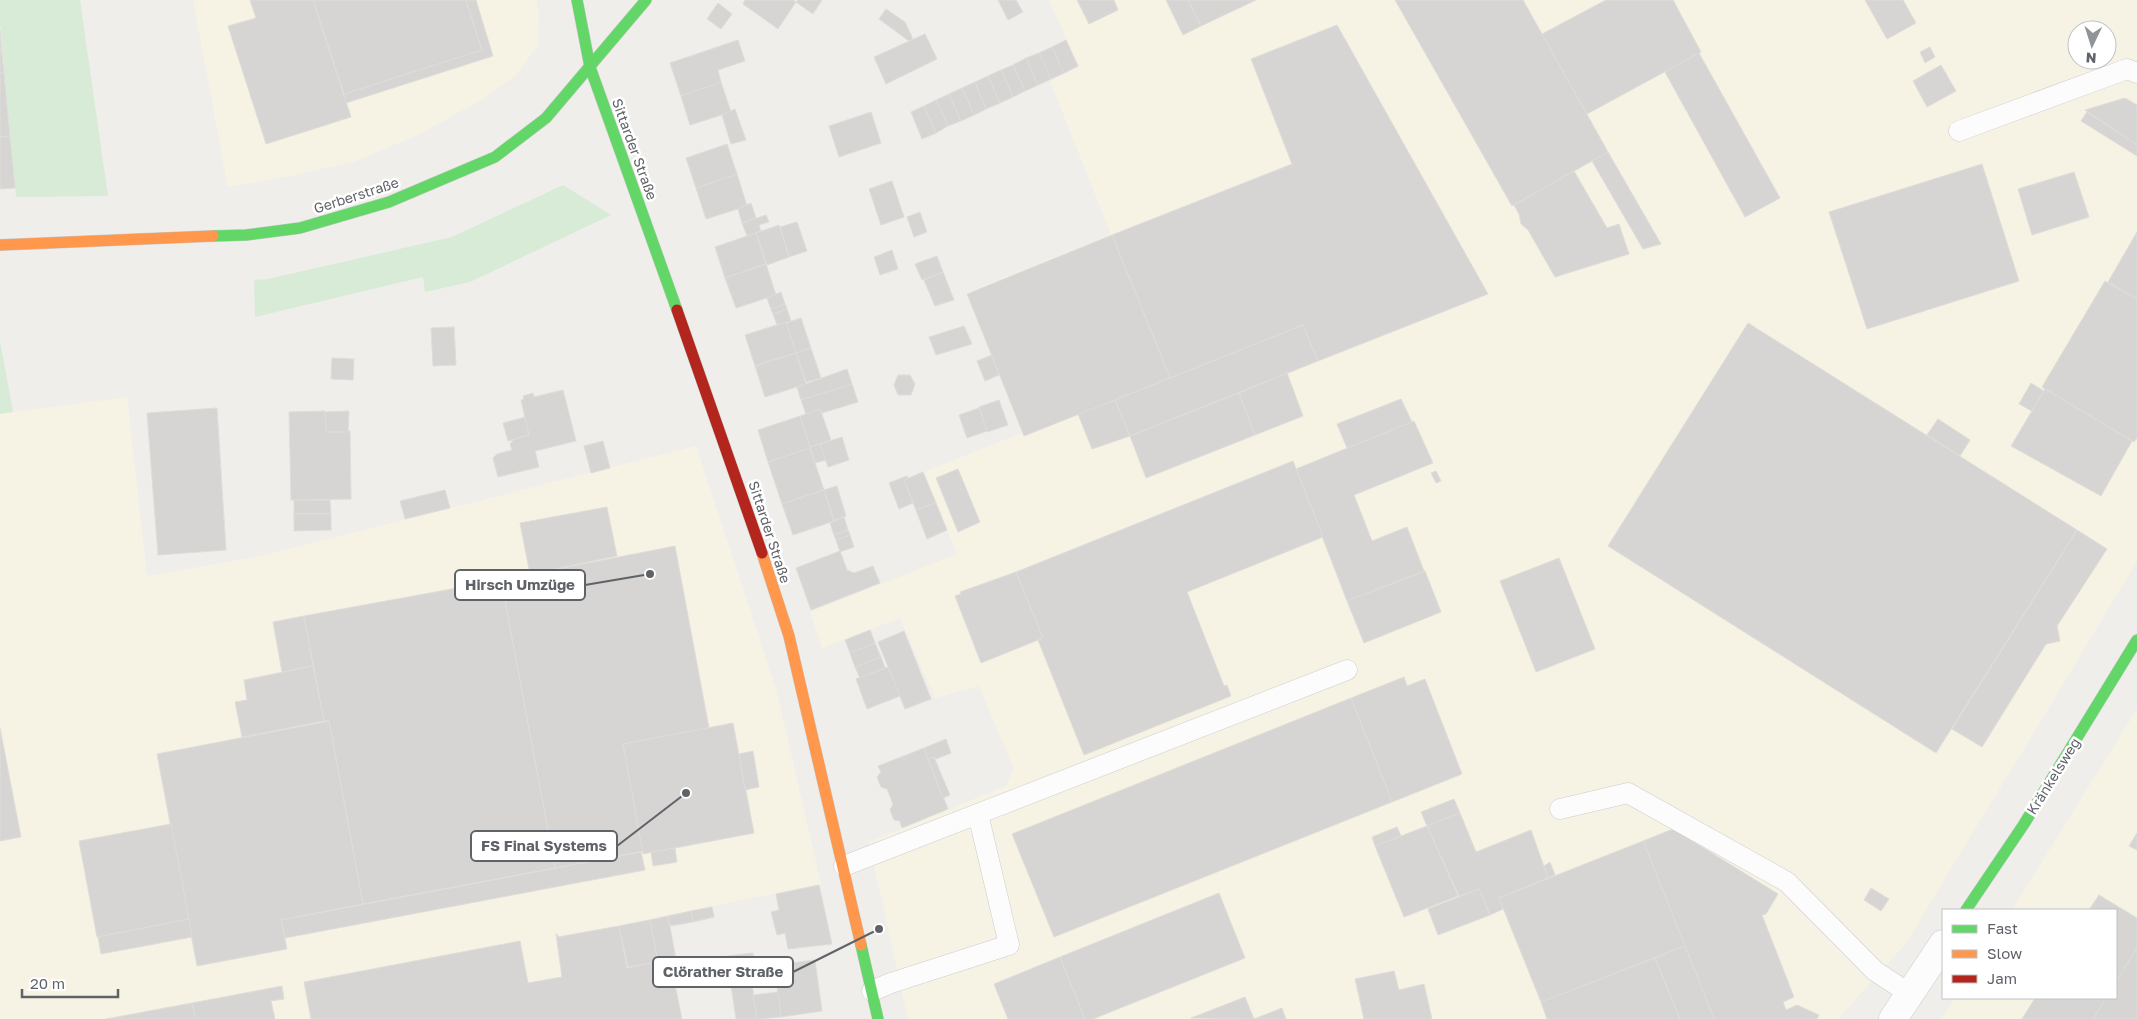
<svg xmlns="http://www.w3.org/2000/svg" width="2137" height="1019" viewBox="0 0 2137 1019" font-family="'Golos Text',sans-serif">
<rect width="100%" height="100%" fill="#efeeea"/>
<g fill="#f7f3e4" fill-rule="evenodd">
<path d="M193 0H536L539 12 538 45 516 75 483 99 418 135 353 162 281 178 228 187Z"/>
<path d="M1049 0H2137V562L1906 943 1838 1019H908L869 842 1006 786 1014 769 979 686 935 698 900 618 822 648 810 612 957 554 924 472 1022 433 966 293 1111 234 1050 81 1079 67ZM2077 30H2107V60H2077Z"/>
<path d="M127 397 147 576 261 556 696 446 777 692 821 884 619 925 628 968 670 959 683 1019H0V414Z"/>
<path d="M2137 709V1019H1941L1955 998H2116V910H2012Z"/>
</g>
<g fill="#d8ebd6">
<path d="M0 0H80L108 196 16 197 0 23Z"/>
<path d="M563 185 611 215 470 282 425 292 423 277 255 317 254 280 268 279 452 237Z"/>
<path d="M0 341 13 412 0 414Z"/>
</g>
<g fill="#d6d5d3" stroke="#deddd9">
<path d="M250 0H313L351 117 266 144 228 26 256 18Z"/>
<path d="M313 0H466L482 50 344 94Z"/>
<path d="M466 0H476L493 56 346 103 344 94 482 50Z"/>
<path d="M745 0H793L796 2 778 29 743 4Z"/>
<path d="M798 0H822L813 14 796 2Z"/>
<path d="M998 0H1016L1023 12 1008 20Z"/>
<path d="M1077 0H1114L1118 10 1089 24Z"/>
<path d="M1166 0H1188L1201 26 1183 35Z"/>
<path d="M1188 0H1256L1201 26Z"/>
<path d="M1395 0H1523L1608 152 1512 206Z"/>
<path d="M1606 0H1673L1701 52 1587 114 1542 34Z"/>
<path d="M1865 0H1903L1916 23 1887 39Z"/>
<path d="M718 3 732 14 721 29 707 19Z"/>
<path d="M886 9 905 22 913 39 909 41 879 19Z"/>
<path d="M1337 25 1488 294 1318 361 1303 325 1170 378 1112 235 1292 164 1251 59Z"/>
<path d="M0 30 2 53H0Z"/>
<path d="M925 34 937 59 886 84 874 57Z"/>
<path d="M738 40 745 61 718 70 721 82 681 96 670 63Z"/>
<path d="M1066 40 1078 66 1064 73 1052 47Z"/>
<path d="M1052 47 1064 73 1051 79 1039 53Z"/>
<path d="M1930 47 1935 57 1925 63 1920 52Z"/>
<path d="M0 53H2L3 64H0Z"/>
<path d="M1039 53 1051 79 1038 85 1026 58Z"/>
<path d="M1699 53 1780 198 1745 217 1665 72Z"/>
<path d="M1026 58 1038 85 1025 91 1013 65Z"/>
<path d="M0 64H3L4 73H0Z"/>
<path d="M1013 65 1025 91 1013 97 1001 70Z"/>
<path d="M1941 65 1956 91 1927 107 1913 81Z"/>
<path d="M1001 70 1013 97 1000 103 988 76Z"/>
<path d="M0 73H4L10 136 0 137Z"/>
<path d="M988 76 1000 103 986 109 975 82Z"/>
<path d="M721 82 731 112 690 125 681 96Z"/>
<path d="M975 82 986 109 974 115 962 88Z"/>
<path d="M962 88 974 115 961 121 949 94Z"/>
<path d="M949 94 961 121 948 126 936 100Z"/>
<path d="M2125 98 2137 105V145L2085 110Z"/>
<path d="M936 100 948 126 936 133 924 106Z"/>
<path d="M924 106 936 133 922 139 911 112Z"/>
<path d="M735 109 746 140 731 144 722 115Z"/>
<path d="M871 112 881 143 839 157 829 126Z"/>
<path d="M2087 112 2137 145V156L2081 121Z"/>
<path d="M10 136 15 188 0 189V137Z"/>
<path d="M727 144 737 174 696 188 686 158Z"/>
<path d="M1608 152 1661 244 1643 249 1592 161Z"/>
<path d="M1982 164 2019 281 1867 329 1829 212Z"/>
<path d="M1574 171 1607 228 1619 224 1629 254 1555 277 1528 230 1521 224 1519 214 1514 205Z"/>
<path d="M2074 172 2089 217 2032 235 2018 189Z"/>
<path d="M737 174 747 206 706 219 696 188Z"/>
<path d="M892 181 904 217 881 225 869 189Z"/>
<path d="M751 203 756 218 742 223 738 209Z"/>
<path d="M920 212 927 232 914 237 907 217Z"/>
<path d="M766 215 769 222 759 225 761 231 747 236 742 223Z"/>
<path d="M797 222 807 251 789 257 780 227Z"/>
<path d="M779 225 789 257 767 265 756 233Z"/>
<path d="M2137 232V299L2108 282Z"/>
<path d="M756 233 766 264 725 278 715 247Z"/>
<path d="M1112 235 1170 378 1024 436 967 294Z"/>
<path d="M892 250 898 269 880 275 874 257Z"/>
<path d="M937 256 943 272 922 280 915 264Z"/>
<path d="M766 264 776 295 736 308 725 278Z"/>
<path d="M943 272 954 300 935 306 924 280Z"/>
<path d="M2105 281 2137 299V438L2134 442 2042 387Z"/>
<path d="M781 292 785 304 771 309 767 298Z"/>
<path d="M785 304 787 309 773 314 771 309Z"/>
<path d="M787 309 791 321 777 325 773 314Z"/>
<path d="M801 318 811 348 796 353 786 323Z"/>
<path d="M786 322 796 353 755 366 745 335Z"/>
<path d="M1748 323 2077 530 1936 753 1608 546Z"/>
<path d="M1303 325 1318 361 1130 436 1115 400Z"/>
<path d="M964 326 972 344 936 355 929 337Z"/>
<path d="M454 327 456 365 433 366 431 328Z"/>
<path d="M811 348 821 378 806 382 796 353Z"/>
<path d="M796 353 806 384 765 397 755 366Z"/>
<path d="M992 355 999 375 985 381 977 361Z"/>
<path d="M332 358 354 359 353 380 331 379Z"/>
<path d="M847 369 852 384 801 400 797 387Z"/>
<path d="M1287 373 1303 416 1255 435 1239 393Z"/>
<path d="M898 375H910L915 384 911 395H898L894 385Z"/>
<path d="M2031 383 2044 391 2032 411 2019 404Z"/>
<path d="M852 384 858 402 822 413 820 409 806 414 801 400Z"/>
<path d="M2045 389 2132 441 2101 496 2011 446Z"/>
<path d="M563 390 576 441 535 451 539 467 498 477 493 458 497 454 512 450 510 444 514 439 529 435 521 400 524 399 523 396 533 393 534 397Z"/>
<path d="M1239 393 1255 435 1146 478 1130 436Z"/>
<path d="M1401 399 1412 422 1347 448 1337 424Z"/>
<path d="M999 400 1008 425 987 432 979 407Z"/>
<path d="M1115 400 1130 436 1092 449 1078 414Z"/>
<path d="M217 408 226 550 158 555 147 413Z"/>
<path d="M979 408 987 431 967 438 959 415Z"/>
<path d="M820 409 831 440 810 447 800 416Z"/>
<path d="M325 411 326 432 350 431 351 499 291 500 289 412Z"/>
<path d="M349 411 348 432H326L325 412Z"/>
<path d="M800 416 810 448 768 462 758 430Z"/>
<path d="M525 417 529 435 508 441 503 423Z"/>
<path d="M1938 419 1970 440 1960 456 1927 435Z"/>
<path d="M1414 421 1433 463 1354 495 1372 541 1407 527 1424 571 1347 601 1296 469Z"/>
<path d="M842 437 849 460 828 467 820 444Z"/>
<path d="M603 441 610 468 591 473 584 446Z"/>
<path d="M820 444 826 460 815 463 810 447Z"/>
<path d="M810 448 824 490 782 504 768 462Z"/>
<path d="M1293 461 1323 537 1187 592 1224 686 1227 685 1231 696 1084 755 1038 640 1043 638 1016 572Z"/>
<path d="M958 469 980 522 958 532 936 478Z"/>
<path d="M1436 471 1441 481 1436 483 1431 473Z"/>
<path d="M923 472 936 503 916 510 904 480Z"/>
<path d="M907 476 908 479 904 480 913 503 899 509 889 483Z"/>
<path d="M837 486 846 516 834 520 824 490Z"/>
<path d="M445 490 450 508 405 519 400 501Z"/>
<path d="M824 490 834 521 793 535 782 504Z"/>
<path d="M294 500H330L331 514H294Z"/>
<path d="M936 503 947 530 927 539 916 510Z"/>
<path d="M607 507 617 556 530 574 520 523Z"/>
<path d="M294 514H331V530L294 531Z"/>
<path d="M844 517 848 530 834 535 830 523Z"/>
<path d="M848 530 850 535 836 540 834 535Z"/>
<path d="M2077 530 2107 549 2057 626 2060 641 2046 644 1982 747 1952 729Z"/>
<path d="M850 535 854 547 840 552 836 540Z"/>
<path d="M675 546 709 728 623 744 643 851 555 868 501 580Z"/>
<path d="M840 551 847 570 854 573 873 566 880 583 811 610 796 568Z"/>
<path d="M1559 558 1595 649 1536 672 1500 581Z"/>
<path d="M1425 571 1441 612 1364 643 1347 601Z"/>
<path d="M1016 572 1043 638 981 663 955 596 961 594 960 592Z"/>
<path d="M501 580 555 868 363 904 329 721H324L304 616Z"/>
<path d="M304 616 313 666 282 672 273 622Z"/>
<path d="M870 630 875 643 850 653 845 640Z"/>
<path d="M904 631 931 699 905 709 878 642Z"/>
<path d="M875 643 881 657 855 667 850 653Z"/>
<path d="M881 657 885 668 860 678 855 667Z"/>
<path d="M313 666 324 721 242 737 235 702 247 700 244 680Z"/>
<path d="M888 667 900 696 867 709 856 679Z"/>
<path d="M1404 677 1407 686 1425 679 1462 774 1392 802 1351 698Z"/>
<path d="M1351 698 1392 802 1054 937 1012 834Z"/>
<path d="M329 721 363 904 281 920 287 949 197 966 157 754Z"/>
<path d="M733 723 754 833 643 854 623 744Z"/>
<path d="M0 728 21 837 0 841Z"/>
<path d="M946 739 951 753 936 759 934 757 928 759 924 748Z"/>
<path d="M924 748 948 809 902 828 900 821 894 820 890 810 893 804 887 789 881 787 877 777 881 772 878 766Z"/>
<path d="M753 751 759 787 745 790 739 754Z"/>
<path d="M934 757 950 795 943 798 928 759Z"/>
<path d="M1454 799 1460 813 1427 826 1421 812Z"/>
<path d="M1460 813 1476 852 1531 830 1548 878 1499 898 1503 909 1490 915 1479 889 1459 896 1427 826Z"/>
<path d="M171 824 189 919 97 937 79 841Z"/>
<path d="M1427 826 1458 896 1404 917 1375 846Z"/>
<path d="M1397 827 1401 836 1375 846 1372 837Z"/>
<path d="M1673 829 1778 894 1766 914 1762 915 1794 997 1783 1002 1786 1010 1797 1005 1819 1015 1817 1019H1714L1643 841Z"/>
<path d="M2137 833V850L2129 846Z"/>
<path d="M1643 841 1685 946 1541 1002 1499 898Z"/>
<path d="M675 848 677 862 653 866 651 852Z"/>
<path d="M641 852 645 870 285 938 281 920Z"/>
<path d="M1550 862 1555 875 1548 878 1544 866Z"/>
<path d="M819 885 832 944 788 949 785 933 777 935 771 912 779 910 776 894Z"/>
<path d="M1871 888 1889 899 1881 911 1864 900Z"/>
<path d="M1479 889 1490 915 1438 935 1428 909Z"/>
<path d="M1219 893 1245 958 1093 1019H1085L1060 957Z"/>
<path d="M2099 895 2137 918V948L2116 982V910H2089Z"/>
<path d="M712 907 714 917 693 922 691 911Z"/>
<path d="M691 911 693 922 670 926 668 916Z"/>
<path d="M668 916 676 959 658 962 650 920Z"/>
<path d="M189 919 192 937 101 954 98 937Z"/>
<path d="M650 920 658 962 628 967 619 926Z"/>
<path d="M619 926 627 968 670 959 682 1019H311L304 982 520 941 528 983 562 977 556 934H557L558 937Z"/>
<path d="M1685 946 1714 1019H1680L1655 958Z"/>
<path d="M2137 948V1019H2093L2106 998H2116V982Z"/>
<path d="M753 953 755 968 729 972 727 956Z"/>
<path d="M1060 957 1085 1019H1008L994 984Z"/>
<path d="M1655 958 1680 1019H1547L1541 1002Z"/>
<path d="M815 960 822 1011 781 1017 774 965Z"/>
<path d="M750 969 757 1019H736L729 972Z"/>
<path d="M1394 971 1399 990 1424 984 1432 1019H1364L1355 979Z"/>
<path d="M282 986 284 999 271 1001 275 1019H195L192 1003Z"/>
<path d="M778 992 781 1017 757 1019 753 995Z"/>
<path d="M1245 997 1254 1019 1191 1018Z"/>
<path d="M2035 998H2106L2093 1019H2022Z"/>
<path d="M192 1003 195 1019H106Z"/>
<path d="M1282 1008 1286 1019H1254Z"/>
</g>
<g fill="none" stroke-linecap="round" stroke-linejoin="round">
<defs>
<g id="lane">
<path d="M1959 131 2127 69 2137 73"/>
<path d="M1560 809 1628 793 1787 882 1875 971 1910 994"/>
<path d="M844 866 1347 670"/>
<path d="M872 991 891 983 1009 945 978 814"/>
</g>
<path id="street" d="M1893 1019 1943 944"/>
<g id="fast">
<path d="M577 0 590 67 677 310"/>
<path d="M213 236 246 235 300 228 389 202 495 157 546 118 646 0"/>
<path d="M1966 910 2024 824 2137 640"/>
<path d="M861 945 878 1019"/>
</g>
<g id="slow">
<path d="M0 245 213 236"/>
<path d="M762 553 789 636 861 945"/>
</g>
<path id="jam" d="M677 310 762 553"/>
</defs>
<use href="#lane" stroke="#cbcccc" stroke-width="21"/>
<use href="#street" stroke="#cbcccc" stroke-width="29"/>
<use href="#fast" stroke="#cacacb" stroke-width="12"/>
<use href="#slow" stroke="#cacacb" stroke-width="12"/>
<use href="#jam" stroke="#cacacb" stroke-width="12"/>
<use href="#lane" stroke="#fdfcfc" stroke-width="20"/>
<use href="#street" stroke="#fdfcfc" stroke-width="28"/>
<use href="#fast" stroke="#63d668" stroke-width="11"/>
<use href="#slow" stroke="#ff974d" stroke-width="11"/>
<use href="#jam" stroke="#b3261e" stroke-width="11"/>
</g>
<g text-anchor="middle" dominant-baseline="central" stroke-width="5" stroke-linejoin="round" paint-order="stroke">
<g font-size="14" fill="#5f6368" stroke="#fff">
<text transform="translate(635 149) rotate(70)">Sittarder Straße</text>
<text transform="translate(356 195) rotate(-18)">Gerberstraße</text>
<text transform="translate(770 532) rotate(72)">Sittarder Straße</text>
<text transform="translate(2053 776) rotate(-58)">Kränkelsweg</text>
</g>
</g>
<path fill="none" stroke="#5f6368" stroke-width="2" d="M650 574L585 585M686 793L617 846M879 929L793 972"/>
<g fill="#5f6368" stroke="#fff" stroke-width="2">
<circle cx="650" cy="574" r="5"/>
<circle cx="686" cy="793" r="5"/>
<circle cx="879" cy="929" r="5"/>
</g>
<g fill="#fff" stroke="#5f6368" stroke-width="2">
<rect x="455" y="570" width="130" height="30" rx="5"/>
<rect x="471" y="831" width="146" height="30" rx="5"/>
<rect x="653" y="957" width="140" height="30" rx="5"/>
</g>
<g font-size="15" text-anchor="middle" font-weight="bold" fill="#5f6368">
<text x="520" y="590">Hirsch Umzüge</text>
<text x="544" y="851">FS Final Systems</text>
<text x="723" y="977">Clörather Straße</text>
</g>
<rect x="1942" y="909" width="175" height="90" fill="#ffffff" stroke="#bfc1c3"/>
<rect x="1952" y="925" width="25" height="8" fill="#63d668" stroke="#bfc1c3"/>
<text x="1987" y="934" font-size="15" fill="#5f6368">Fast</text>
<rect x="1952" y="950" width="25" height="8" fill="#ff974d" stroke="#bfc1c3"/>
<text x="1987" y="959" font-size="15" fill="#5f6368">Slow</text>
<rect x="1952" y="975" width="25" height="8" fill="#b3261e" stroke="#bfc1c3"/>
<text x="1987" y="984" font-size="15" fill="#5f6368">Jam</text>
<g transform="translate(2092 45) rotate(184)"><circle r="24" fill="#ffffff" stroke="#bfc1c3"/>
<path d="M0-4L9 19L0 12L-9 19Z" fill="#919496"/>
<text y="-8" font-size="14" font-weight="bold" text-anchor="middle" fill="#5f6368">N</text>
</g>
<path d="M22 989v8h96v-8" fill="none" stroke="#5f6368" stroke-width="2.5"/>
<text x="30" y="989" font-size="15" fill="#5f6368" stroke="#ffffff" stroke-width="4" paint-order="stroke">20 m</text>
</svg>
